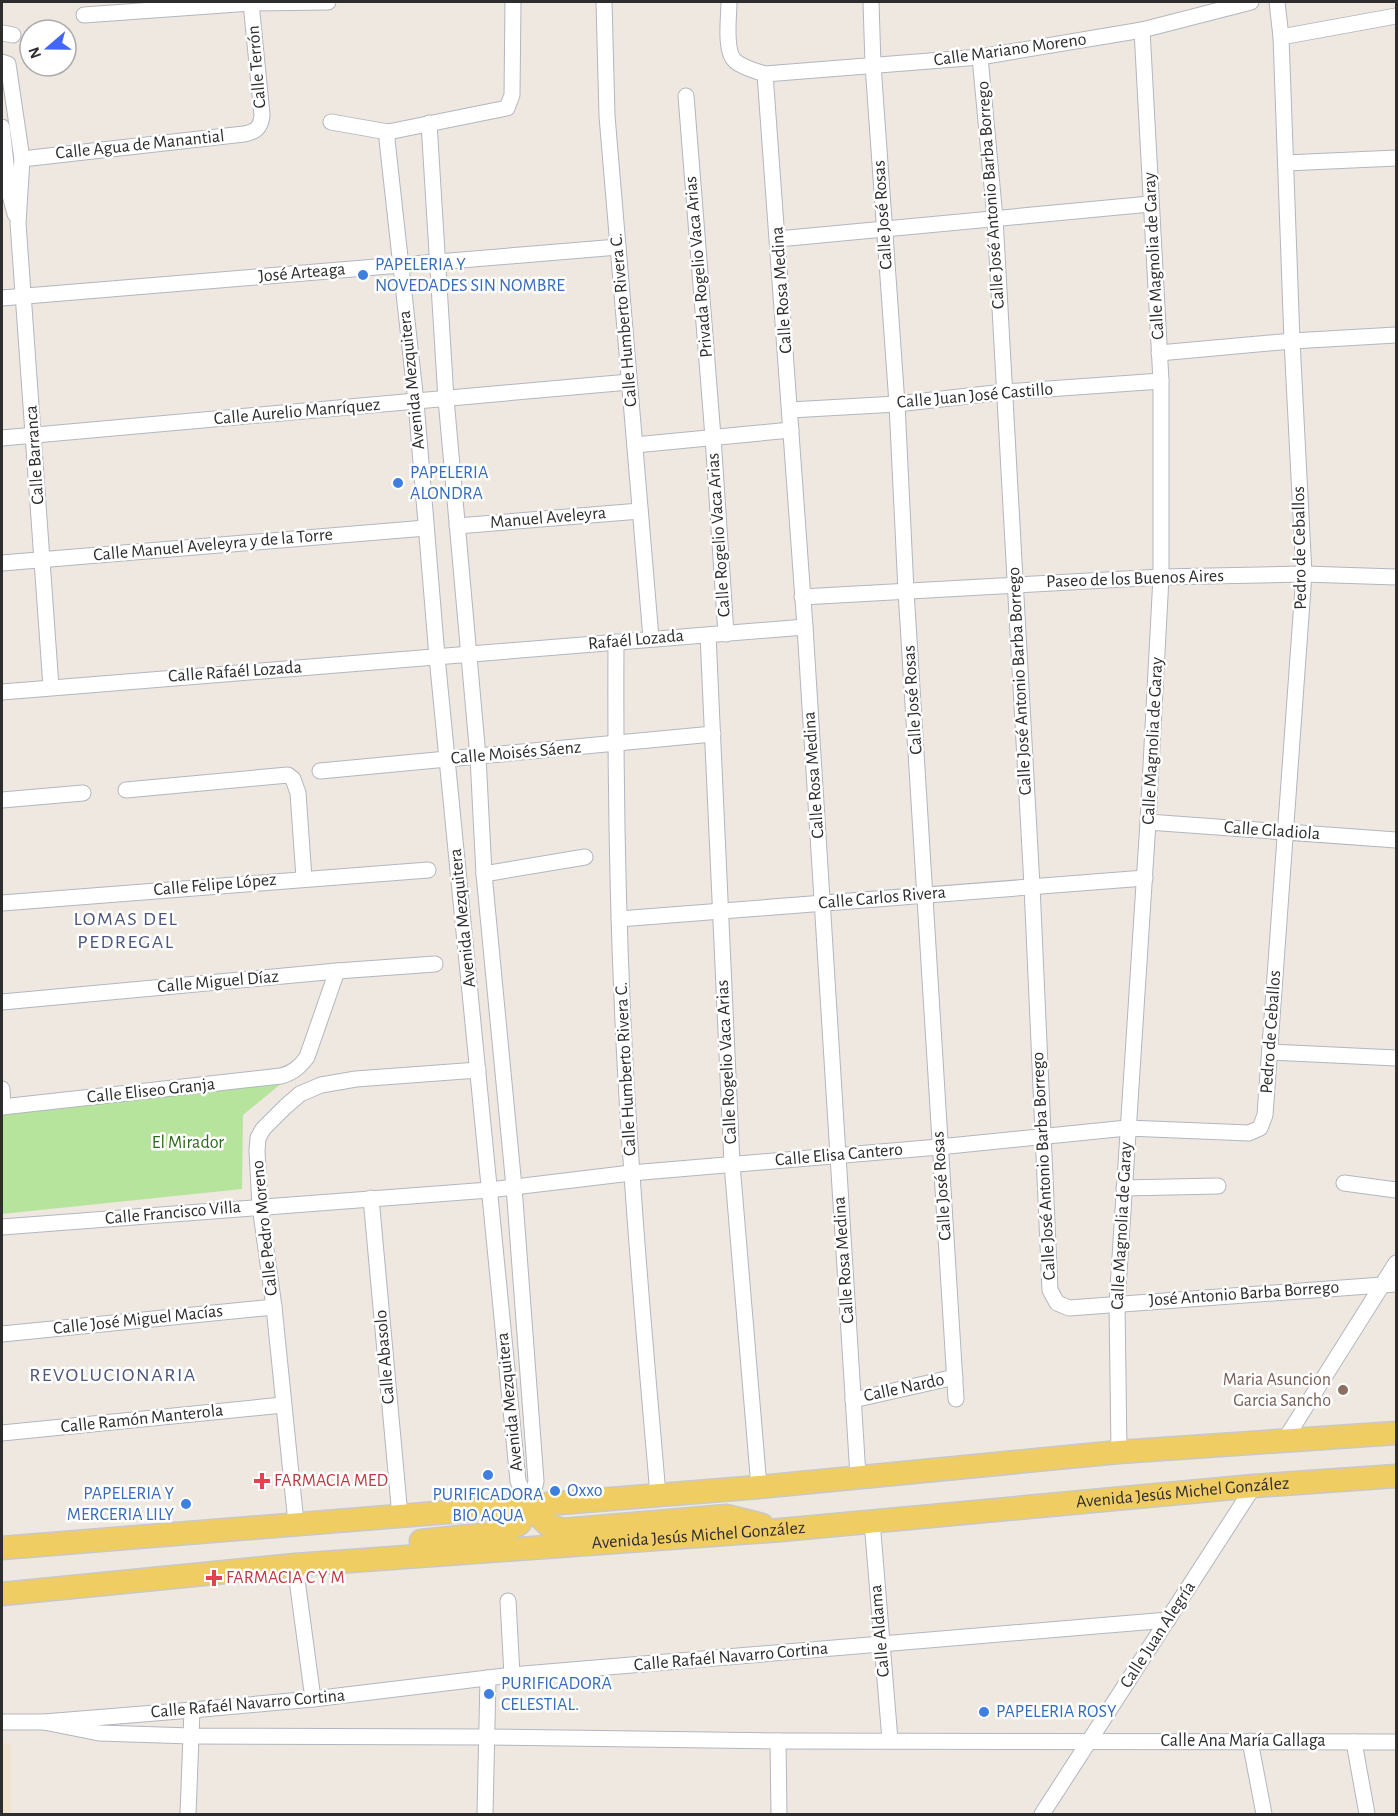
<svg xmlns="http://www.w3.org/2000/svg" width="1398" height="1816" viewBox="0 0 1398 1816" font-family="'Alegreya Sans',sans-serif">
<rect width="100%" height="100%" fill="#eee8e0"/>
<path fill="#efe4cf" d="M11 1743V1814H2V1744Z"/>
<path fill="#b6e49d" d="M288 1078 243 1115 242 1189 2 1214V1115Z"/>
<g fill="none" stroke-linecap="round" stroke-linejoin="round">
<defs>
<g id="minor">
<path d="M604 2 607 116 651 638"/>
<path d="M729 2C729 17 724 51 735 61 743 68 756 71 765 74L980 57 1142 30 1251 2"/>
<path d="M871 2 873 65 897 404 906 591 956 1399"/>
<path d="M84 15 251 3 328 2"/>
<path d="M2 33 13 35"/>
<path d="M1281 37 1396 16"/>
<path d="M980 57 995 218 1032 886 1050 1290 1057 1303 1069 1308 1396 1284"/>
<path d="M2 62 8 64 22 159 18 223 51 687"/>
<path d="M765 74 805 627 858 1476"/>
<path d="M686 96 713 437 726 634"/>
<path d="M331 122 388 132 507 108 512 95 513 2"/>
<path d="M429 123 446 399 478 757 484 874 514 1187 536 1481 530 1507"/>
<path d="M2 127 9 191 15 214"/>
<path d="M388 132 387 140 416 402 437 657 518 1481 530 1507"/>
<path d="M22 159 244 134C256 132 261 127 262 115L251 3"/>
<path d="M1286 163 1396 158"/>
<path d="M778 239 1150 204"/>
<path d="M2 298 618 247"/>
<path d="M1159 353 1292 341 1396 335"/>
<path d="M790 410 897 404 1004 392 1161 381"/>
<path d="M2 438 629 382"/>
<path d="M635 445 791 430"/>
<path d="M457 526 640 511"/>
<path d="M2 563 426 528"/>
<path d="M802 597 1161 577 1304 574 1396 577"/>
<path d="M708 635 732 1164 759 1487"/>
<path d="M616 642C615 820 619 997 632 1174 639 1281 649 1388 658 1495"/>
<path d="M2 692 805 627"/>
<path d="M320 771 713 734"/>
<path d="M126 790 288 775 293 779 298 793 304 878"/>
<path d="M2 800 83 793"/>
<path d="M1148 822 1396 840"/>
<path d="M484 874 585 857"/>
<path d="M2 903 428 870"/>
<path d="M619 919 1145 878"/>
<path d="M2 1002 337 971 435 964"/>
<path d="M1270 1052 1396 1058"/>
<path d="M2 1089 3 1107"/>
<path d="M2 1107 281 1076C293 1073 300 1067 307 1057L337 971"/>
<path d="M1344 1183 1396 1190"/>
<path d="M1124 1188 1218 1186"/>
<path d="M371 1198 400 1516"/>
<path d="M2 1227 489 1190 631 1173 939 1147 1127 1128 1249 1133 1260 1128 1265 1115 1304 574 1292 341 1281 37 1277 2"/>
<path d="M2 1334 274 1307"/>
<path d="M853 1400 955 1377"/>
<path d="M2 1433 283 1405"/>
<path d="M1284 1441 1396 1263"/>
<path d="M1119 1452 1117 1304 1148 822 1161 577V381L1142 30"/>
<path d="M872 1521 890 1740"/>
<path d="M296 1523 274 1307 260 1206 257 1151 258 1138 263 1129 285 1107 300 1094 321 1085 356 1079 478 1070"/>
<path d="M295 1565 313 1699"/>
<path d="M508 1601 512 1675"/>
<path d="M2 1722H44L192 1710 313 1699 512 1675 1168 1620"/>
<path d="M44 1722 99 1733 191 1736 486 1737 778 1741 1396 1742"/>
<path d="M778 1741 779 1814"/>
<path d="M1250 1741 1264 1814"/>
<path d="M1354 1742 1367 1814"/>
<path d="M188 1814 192 1710"/>
<path d="M485 1814 488 1678"/>
<path d="M1042 1814 1254 1486"/>
</g>
<g id="primary">
<path d="M421 1541 499 1533 519 1524 530 1507 548 1525 563 1530 727 1516 762 1525"/>
<path d="M2 1548 759 1487 1119 1452 1396 1433"/>
<path id="s1" d="M2 1594 295 1565 781 1530 1254 1486 1396 1476"/>
</g>
</defs>
<use href="#minor" stroke="#b3b6c0" stroke-width="17"/>
<use href="#primary" stroke="#c8c8c8" stroke-width="25"/>
<use href="#minor" stroke="#fff" stroke-width="15"/>
<use href="#primary" stroke="#f0cd62" stroke-width="22"/>
</g>
<g fill="#3f7fe0" stroke="#fff" stroke-width="2">
<circle cx="363" cy="275" r="6"/>
<circle cx="398" cy="483" r="6"/>
<circle cx="488" cy="1475" r="6"/>
<circle cx="555" cy="1491" r="6"/>
<circle cx="186" cy="1504" r="6"/>
<circle cx="489" cy="1694" r="6"/>
<circle cx="984" cy="1712" r="6"/>
</g>
<circle fill="#8d6e63" stroke="#fff" stroke-width="2" cx="1343" cy="1390" r="6"/>
<g fill="#e0444e" stroke="#fff" stroke-width="2">
<path d="M259 1472h6v6h6v6h-6v6h-6v-6h-6v-6h6z"/>
<path d="M211 1569h6v6h6v6h-6v6h-6v-6h-6v-6h6z"/>
</g>
<g text-anchor="middle" dominant-baseline="central" stroke-width="5" stroke-linejoin="round" paint-order="stroke">
<g font-size="18" fill="#2d2d2d" stroke="#fff">
<text transform="translate(1010 50) rotate(-8)">Calle Mariano Moreno</text>
<text transform="translate(257 67) rotate(-95)">Calle Terrón</text>
<text transform="translate(140 145) rotate(-6)">Calle Agua de Manantial</text>
<text transform="translate(991 195) rotate(-94)">Calle José Antonio Barba Borrego</text>
<text transform="translate(883 215) rotate(-94)">Calle José Rosas</text>
<text transform="translate(1154 256) rotate(-93)">Calle Magnolia de Garay</text>
<text transform="translate(699 267) rotate(-95)">Privada Rogelio Vaca Arias</text>
<text transform="translate(302 273) rotate(-5)">José Arteaga</text>
<text transform="translate(782 290) rotate(-94)">Calle Rosa Medina</text>
<text transform="translate(624 320) rotate(-95)">Calle Humberto Rivera C.</text>
<text transform="translate(412 380) rotate(-96)">Avenida Mezquitera</text>
<text transform="translate(975 396) rotate(-5)">Calle Juan José Castillo</text>
<text transform="translate(297 412) rotate(-5)">Calle Aurelio Manríquez</text>
<text transform="translate(35 455) rotate(-94)">Calle Barranca</text>
<text transform="translate(548 518) rotate(-5)">Manuel Aveleyra</text>
<text transform="translate(719 535) rotate(-94)">Calle Rogelio Vaca Arias</text>
<text transform="translate(213 545) rotate(-5)">Calle Manuel Aveleyra y de la Torre</text>
<text transform="translate(1300 548) rotate(-91)">Pedro de Ceballos</text>
<text transform="translate(1135 579) rotate(-2)">Paseo de los Buenos Aires</text>
<text transform="translate(636 640) rotate(-5)">Rafaél Lozada</text>
<text transform="translate(235 672) rotate(-4)">Calle Rafaél Lozada</text>
<text transform="translate(1020 681) rotate(-93)">Calle José Antonio Barba Borrego</text>
<text transform="translate(913 700) rotate(-94)">Calle José Rosas</text>
<text transform="translate(1153 741) rotate(-87)">Calle Magnolia de Garay</text>
<text transform="translate(516 753) rotate(-5)">Calle Moisés Sáenz</text>
<text transform="translate(814 775) rotate(-94)">Calle Rosa Medina</text>
<text transform="translate(1272 831) rotate(4)">Calle Gladiola</text>
<text transform="translate(215 885) rotate(-5)">Calle Felipe López</text>
<text transform="translate(882 898) rotate(-5)">Calle Carlos Rivera</text>
<text transform="translate(463 918) rotate(-96)">Avenida Mezquitera</text>
<text transform="translate(218 982) rotate(-5)">Calle Miguel Díaz</text>
<text transform="translate(1271 1032) rotate(-86)">Pedro de Ceballos</text>
<text transform="translate(727 1062) rotate(-93)">Calle Rogelio Vaca Arias</text>
<text transform="translate(626 1069) rotate(-93)">Calle Humberto Rivera C.</text>
<text transform="translate(151 1091) rotate(-6)">Calle Eliseo Granja</text>
<text transform="translate(839 1155) rotate(-5)">Calle Elisa Cantero</text>
<text transform="translate(1044 1166) rotate(-93)">Calle José Antonio Barba Borrego</text>
<text transform="translate(942 1186) rotate(-94)">Calle José Rosas</text>
<text transform="translate(173 1213) rotate(-5)">Calle Francisco Villa</text>
<text transform="translate(1122 1226) rotate(-87)">Calle Magnolia de Garay</text>
<text transform="translate(265 1228) rotate(-96)">Calle Pedro Moreno</text>
<text transform="translate(844 1260) rotate(-94)">Calle Rosa Medina</text>
<text transform="translate(1244 1294) rotate(-4)">José Antonio Barba Borrego</text>
<text transform="translate(138 1320) rotate(-6)">Calle José Miguel Macías</text>
<text transform="translate(385 1357) rotate(-95)">Calle Abasolo</text>
<text transform="translate(904 1388) rotate(-12)">Calle Nardo</text>
<text transform="translate(510 1402) rotate(-96)">Avenida Mezquitera</text>
<text transform="translate(142 1419) rotate(-6)">Calle Ramón Manterola</text>
<text stroke="none"><textPath href="#s1" startOffset="1185">Avenida Jesús Michel González</textPath></text>
<text stroke="none"><textPath href="#s1" startOffset="699">Avenida Jesús Michel González</textPath></text>
<text transform="translate(880 1631) rotate(-95)">Calle Aldama</text>
<text transform="translate(1158 1635) rotate(-57)">Calle Juan Alegría</text>
<text transform="translate(731 1657) rotate(-5)">Calle Rafaél Navarro Cortina</text>
<text transform="translate(248 1704) rotate(-5)">Calle Rafaél Navarro Cortina</text>
<text x="1243" y="1741">Calle Ana María Gallaga</text>
</g>
<g font-size="18" fill="#366cbe" stroke="#fff" text-anchor="start">
<text x="375" y="265">PAPELERIA Y<tspan x="375" dy="21">NOVEDADES SIN NOMBRE</tspan></text>
<text x="410" y="473">PAPELERIA<tspan x="410" dy="21">ALONDRA</tspan></text>
<text x="567" y="1491">Oxxo</text>
<text x="174" y="1494" text-anchor="end">PAPELERIA Y<tspan x="174" dy="21">MERCERIA LILY</tspan></text>
<text x="488" y="1495" text-anchor="middle">PURIFICADORA<tspan x="488" dy="21">BIO AQUA</tspan></text>
<text x="501" y="1684">PURIFICADORA<tspan x="501" dy="21">CELESTIAL.</tspan></text>
<text x="996" y="1712">PAPELERIA ROSY</text>
</g>
<g font-size="18" fill="#2d6b1c" stroke="#fff">
<text x="188" y="1143">El Mirador</text>
</g>
<g font-size="18" fill="#785e54" stroke="#fff" text-anchor="end">
<text x="1331" y="1380">Maria Asuncion<tspan x="1331" dy="21">Garcia Sancho</tspan></text>
</g>
<g font-size="18" fill="#be3a42" stroke="#fff" text-anchor="start">
<text x="274" y="1481">FARMACIA MED</text>
<text x="226" y="1578">FARMACIA C Y M</text>
</g>
<g font-size="20" letter-spacing="1.5" fill="#4d567e" stroke="#fff">
<text x="126" y="919">LOMAS DEL<tspan x="126" dy="23">PEDREGAL</tspan></text>
<text x="113" y="1375">REVOLUCIONARIA</text>
</g>
</g>
<rect width="1398" height="1816" fill="none" stroke="#2d2d2d" stroke-width="6"/>
<g transform="translate(48 48) rotate(250)"><circle r="28" fill="#ffffff" stroke="#ababab" stroke-width="1.5"/>
<path d="M0-4.5L10 22L0 15L-10 22Z" fill="#4266f9"/>
<text y="-9" font-size="16" font-weight="bold" text-anchor="middle" fill="#2d2d2d">N</text>
</g>
</svg>
